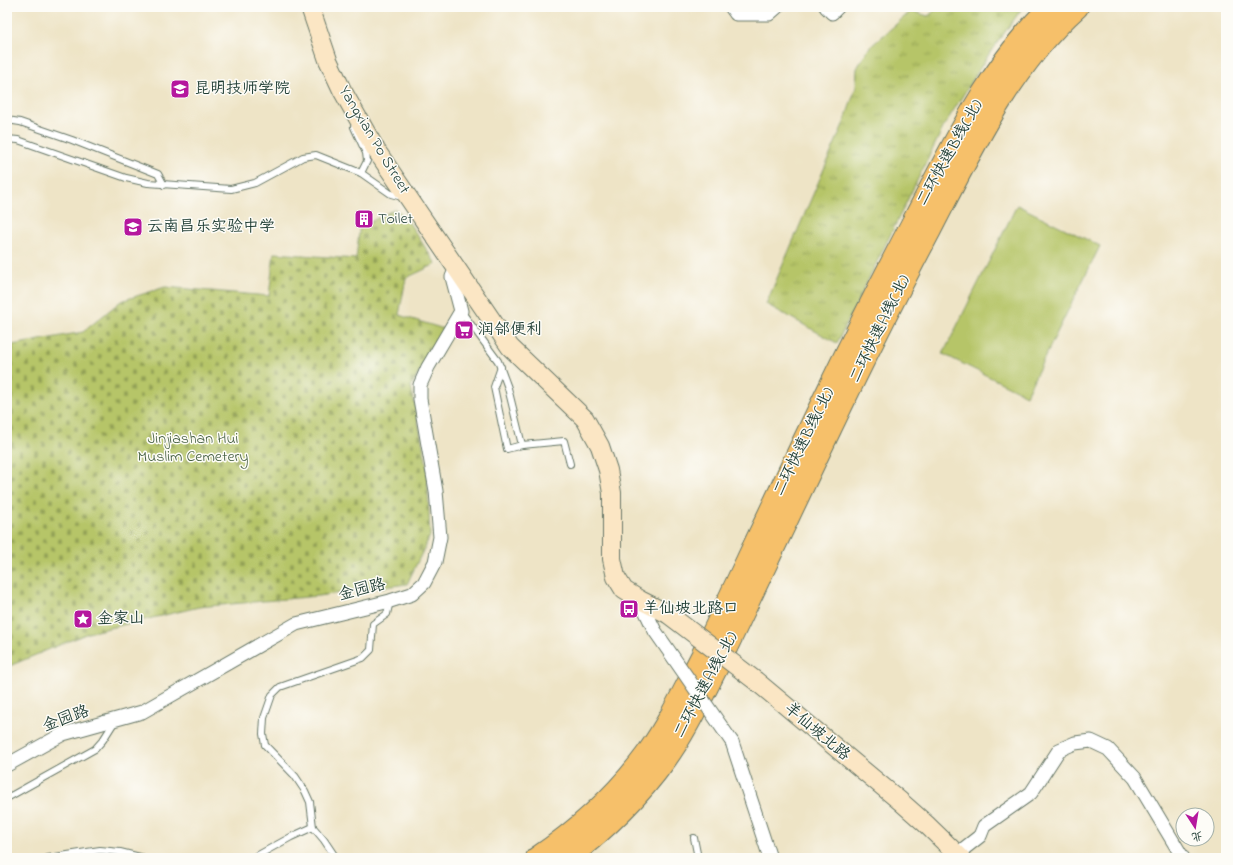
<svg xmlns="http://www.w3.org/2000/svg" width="1233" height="865" viewBox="0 0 1233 865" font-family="'Indie Flower','LXGW WenKai TC',sans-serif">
<defs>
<pattern id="grass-tufts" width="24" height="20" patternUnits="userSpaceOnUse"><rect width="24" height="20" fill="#b6c567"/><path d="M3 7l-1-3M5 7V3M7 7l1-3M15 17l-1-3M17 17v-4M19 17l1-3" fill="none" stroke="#93a156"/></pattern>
<pattern id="cemetery-stones" width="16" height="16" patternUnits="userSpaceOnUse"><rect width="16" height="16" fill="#b6c567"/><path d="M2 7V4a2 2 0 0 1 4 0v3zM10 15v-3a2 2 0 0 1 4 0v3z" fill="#93a156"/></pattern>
</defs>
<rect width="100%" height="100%" fill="#fdfcf7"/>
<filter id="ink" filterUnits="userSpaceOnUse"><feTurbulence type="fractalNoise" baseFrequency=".025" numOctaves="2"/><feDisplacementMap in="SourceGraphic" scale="8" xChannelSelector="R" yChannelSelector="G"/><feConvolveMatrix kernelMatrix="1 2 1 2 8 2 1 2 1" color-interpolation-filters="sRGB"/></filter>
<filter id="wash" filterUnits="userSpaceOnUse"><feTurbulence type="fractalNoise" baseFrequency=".012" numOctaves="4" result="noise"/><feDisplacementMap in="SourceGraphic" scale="16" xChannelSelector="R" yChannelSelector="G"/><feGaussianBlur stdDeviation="0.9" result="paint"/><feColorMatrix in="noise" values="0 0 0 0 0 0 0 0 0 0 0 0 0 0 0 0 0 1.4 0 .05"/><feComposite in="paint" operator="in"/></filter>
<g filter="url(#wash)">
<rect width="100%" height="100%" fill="#eee4c6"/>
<path fill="url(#grass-tufts)" stroke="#6a814e" d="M939 7H1023L989 54 945 124 837 343 766 304 845 120 856 87 857 68 869 48 911 11 928 16Z"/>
<path fill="url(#cemetery-stones)" stroke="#6a814e" d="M395 209 404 215 436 264 406 278 399 315 444 329 411 386 427 466 430 536 407 584 318 596 199 607 88 633 7 667V346L83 332 121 301 165 287 269 296 274 253 356 259 360 223 370 222Z"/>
<path fill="#b6c567" stroke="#6a814e" d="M1017 205 1100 246 1026 395 943 354Z"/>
</g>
<g filter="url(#ink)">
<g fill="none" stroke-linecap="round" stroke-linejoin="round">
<defs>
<g id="lane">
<path d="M7 120 20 122 72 140 158 174 164 185"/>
<path d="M7 139 18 140 126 178 148 183 231 189 255 183 303 157 316 155 361 173 367 161 366 153 354 127"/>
<path d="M361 173 391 194 402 197"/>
<path d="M461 311 498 361 508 388 522 445 564 441 570 464"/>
<path d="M501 367 494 387 507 449 522 445"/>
<path d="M7 798 95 749 103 740 115 721"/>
<path d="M694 838 698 858"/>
<path d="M48 858 100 850 120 852 144 858"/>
<path d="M253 858 291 837 313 827"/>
<path d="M336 858 324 840 313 827 310 802 305 791 295 776 265 745 263 734 264 718 272 695 280 687 363 658 371 650 373 624 387 614 390 601"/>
</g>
<g id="street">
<path d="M731 7 736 14H769L777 7"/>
<path d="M826 7 832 13 838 7"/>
<path d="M640 600 655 631"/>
<path d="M732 742 770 858"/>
<path d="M7 765 63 734 142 712 296 624 390 601 412 594 424 583 435 562 440 537 436 491 420 399V385L428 367 461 311 452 277 456 268"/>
<path d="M957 854 980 836 984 826 1031 793 1059 750 1075 743 1091 741 1108 749 1135 778 1183 858"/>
</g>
<g id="secondary">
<path d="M310 7 328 60 342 90 376 150 510 347 585 419 600 446 608 470 612 493V559L616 577 624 590 640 600 668 614"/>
<path d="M756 681 900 801 926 824 961 858"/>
</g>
<g id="highway">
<path d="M537 858C578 830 617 795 647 754 669 723 685 689 702 656 771 511 838 364 913 222 952 147 989 68 1050 7"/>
<path d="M568 858C604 830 638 798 665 760 686 731 701 698 717 667 787 521 854 373 930 230 971 151 1010 67 1077 7"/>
</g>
</defs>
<use href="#lane" stroke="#677767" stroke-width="8"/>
<use href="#street" stroke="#677767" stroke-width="15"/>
<use href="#secondary" stroke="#677767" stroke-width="20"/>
<use href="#highway" stroke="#677767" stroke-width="24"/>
<use href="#lane" stroke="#fff" stroke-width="6"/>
<use href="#street" stroke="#fff" stroke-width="13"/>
<use href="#secondary" stroke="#fbe6c4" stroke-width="18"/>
<use href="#highway" stroke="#f6c06b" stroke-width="22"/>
<defs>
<path id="street-bridge" d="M655 631 732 742"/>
<path id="secondary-bridge" d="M668 614 756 681"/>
</defs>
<use href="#street-bridge" stroke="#677767" stroke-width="15" stroke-linecap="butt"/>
<use href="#secondary-bridge" stroke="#677767" stroke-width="20" stroke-linecap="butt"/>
<use href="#street-bridge" stroke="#fff" stroke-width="13"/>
<use href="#secondary-bridge" stroke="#fbe6c4" stroke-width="18"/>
</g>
</g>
<defs>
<symbol id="university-square" viewBox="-11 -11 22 22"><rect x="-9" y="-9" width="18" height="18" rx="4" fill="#b5179e" stroke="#fdfcf7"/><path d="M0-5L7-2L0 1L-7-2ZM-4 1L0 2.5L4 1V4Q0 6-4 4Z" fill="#fff"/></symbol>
<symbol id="building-square" viewBox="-11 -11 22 22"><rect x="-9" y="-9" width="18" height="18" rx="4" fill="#b5179e" stroke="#fdfcf7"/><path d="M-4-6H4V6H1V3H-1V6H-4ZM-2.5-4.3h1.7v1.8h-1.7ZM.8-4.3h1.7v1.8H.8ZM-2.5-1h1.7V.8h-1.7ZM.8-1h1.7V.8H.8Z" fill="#fff"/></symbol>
<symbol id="school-square" viewBox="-11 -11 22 22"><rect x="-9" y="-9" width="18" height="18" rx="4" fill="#b5179e" stroke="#fdfcf7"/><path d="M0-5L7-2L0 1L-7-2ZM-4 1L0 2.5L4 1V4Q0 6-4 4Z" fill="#fff"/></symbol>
<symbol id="supermarket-square" viewBox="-11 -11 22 22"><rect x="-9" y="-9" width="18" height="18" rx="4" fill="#b5179e" stroke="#fdfcf7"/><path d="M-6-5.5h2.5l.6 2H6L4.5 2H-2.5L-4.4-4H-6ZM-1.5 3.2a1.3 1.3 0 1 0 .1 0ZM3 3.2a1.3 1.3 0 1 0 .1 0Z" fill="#fff"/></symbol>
<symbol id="bus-square" viewBox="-11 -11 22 22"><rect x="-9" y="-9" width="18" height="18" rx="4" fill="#b5179e" stroke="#fdfcf7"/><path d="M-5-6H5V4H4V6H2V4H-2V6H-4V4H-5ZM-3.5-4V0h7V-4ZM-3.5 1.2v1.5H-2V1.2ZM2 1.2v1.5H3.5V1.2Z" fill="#fff"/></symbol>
<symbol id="sight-square" viewBox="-11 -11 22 22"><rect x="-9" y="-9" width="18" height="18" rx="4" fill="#b5179e" stroke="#fdfcf7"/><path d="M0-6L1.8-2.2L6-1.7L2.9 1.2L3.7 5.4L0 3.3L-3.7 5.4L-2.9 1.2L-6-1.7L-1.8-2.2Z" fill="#fff"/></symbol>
</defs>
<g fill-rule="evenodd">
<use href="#university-square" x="169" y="78" width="22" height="22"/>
<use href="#building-square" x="353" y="208" width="22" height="22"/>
<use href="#school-square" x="122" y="216" width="22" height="22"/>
<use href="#supermarket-square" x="453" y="319" width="22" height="22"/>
<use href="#bus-square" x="618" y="598" width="22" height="22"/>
<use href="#sight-square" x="72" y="608" width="22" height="22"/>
</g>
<g text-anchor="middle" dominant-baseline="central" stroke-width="3" stroke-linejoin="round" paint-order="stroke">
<g font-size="16" fill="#1f3d34" stroke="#fdfcf7" text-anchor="start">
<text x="194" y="89">昆明技师学院</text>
<text x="378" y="219">Toilet</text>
<text x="147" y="227">云南昌乐实验中学</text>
<text x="478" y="330">润邻便利</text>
<text x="643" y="609">羊仙坡北路口</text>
<text x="97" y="619">金家山</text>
</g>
<g font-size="16" fill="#1f3d34" stroke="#fdfcf7">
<text transform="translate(374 140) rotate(59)">Yangxian Po Street</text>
<text transform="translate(950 153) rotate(-61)">二环快速B线(北)</text>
<text transform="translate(880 329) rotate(-64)">二环快速A线(北)</text>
<text transform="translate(804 442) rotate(-64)">二环快速B线(北)</text>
<text transform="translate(362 590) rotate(-14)">金园路</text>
<text transform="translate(706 685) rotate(-62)">二环快速A线(北)</text>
<text transform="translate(66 719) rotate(-20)">金园路</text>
<text transform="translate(817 732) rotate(40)">羊仙坡北路</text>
</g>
<g font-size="16" fill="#455f41" stroke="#fdfcf7">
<text x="193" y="439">Jinjiashan Hui<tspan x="193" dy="18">Muslim Cemetery</tspan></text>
</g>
</g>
<rect width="1233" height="865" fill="none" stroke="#fdfcf7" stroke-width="24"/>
<g transform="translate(1195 827) rotate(168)"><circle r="19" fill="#fdfcf7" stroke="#a4b0a9"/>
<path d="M0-3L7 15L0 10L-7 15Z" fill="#b5179e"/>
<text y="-6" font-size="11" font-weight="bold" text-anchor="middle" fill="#1f3d34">北</text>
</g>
</svg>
